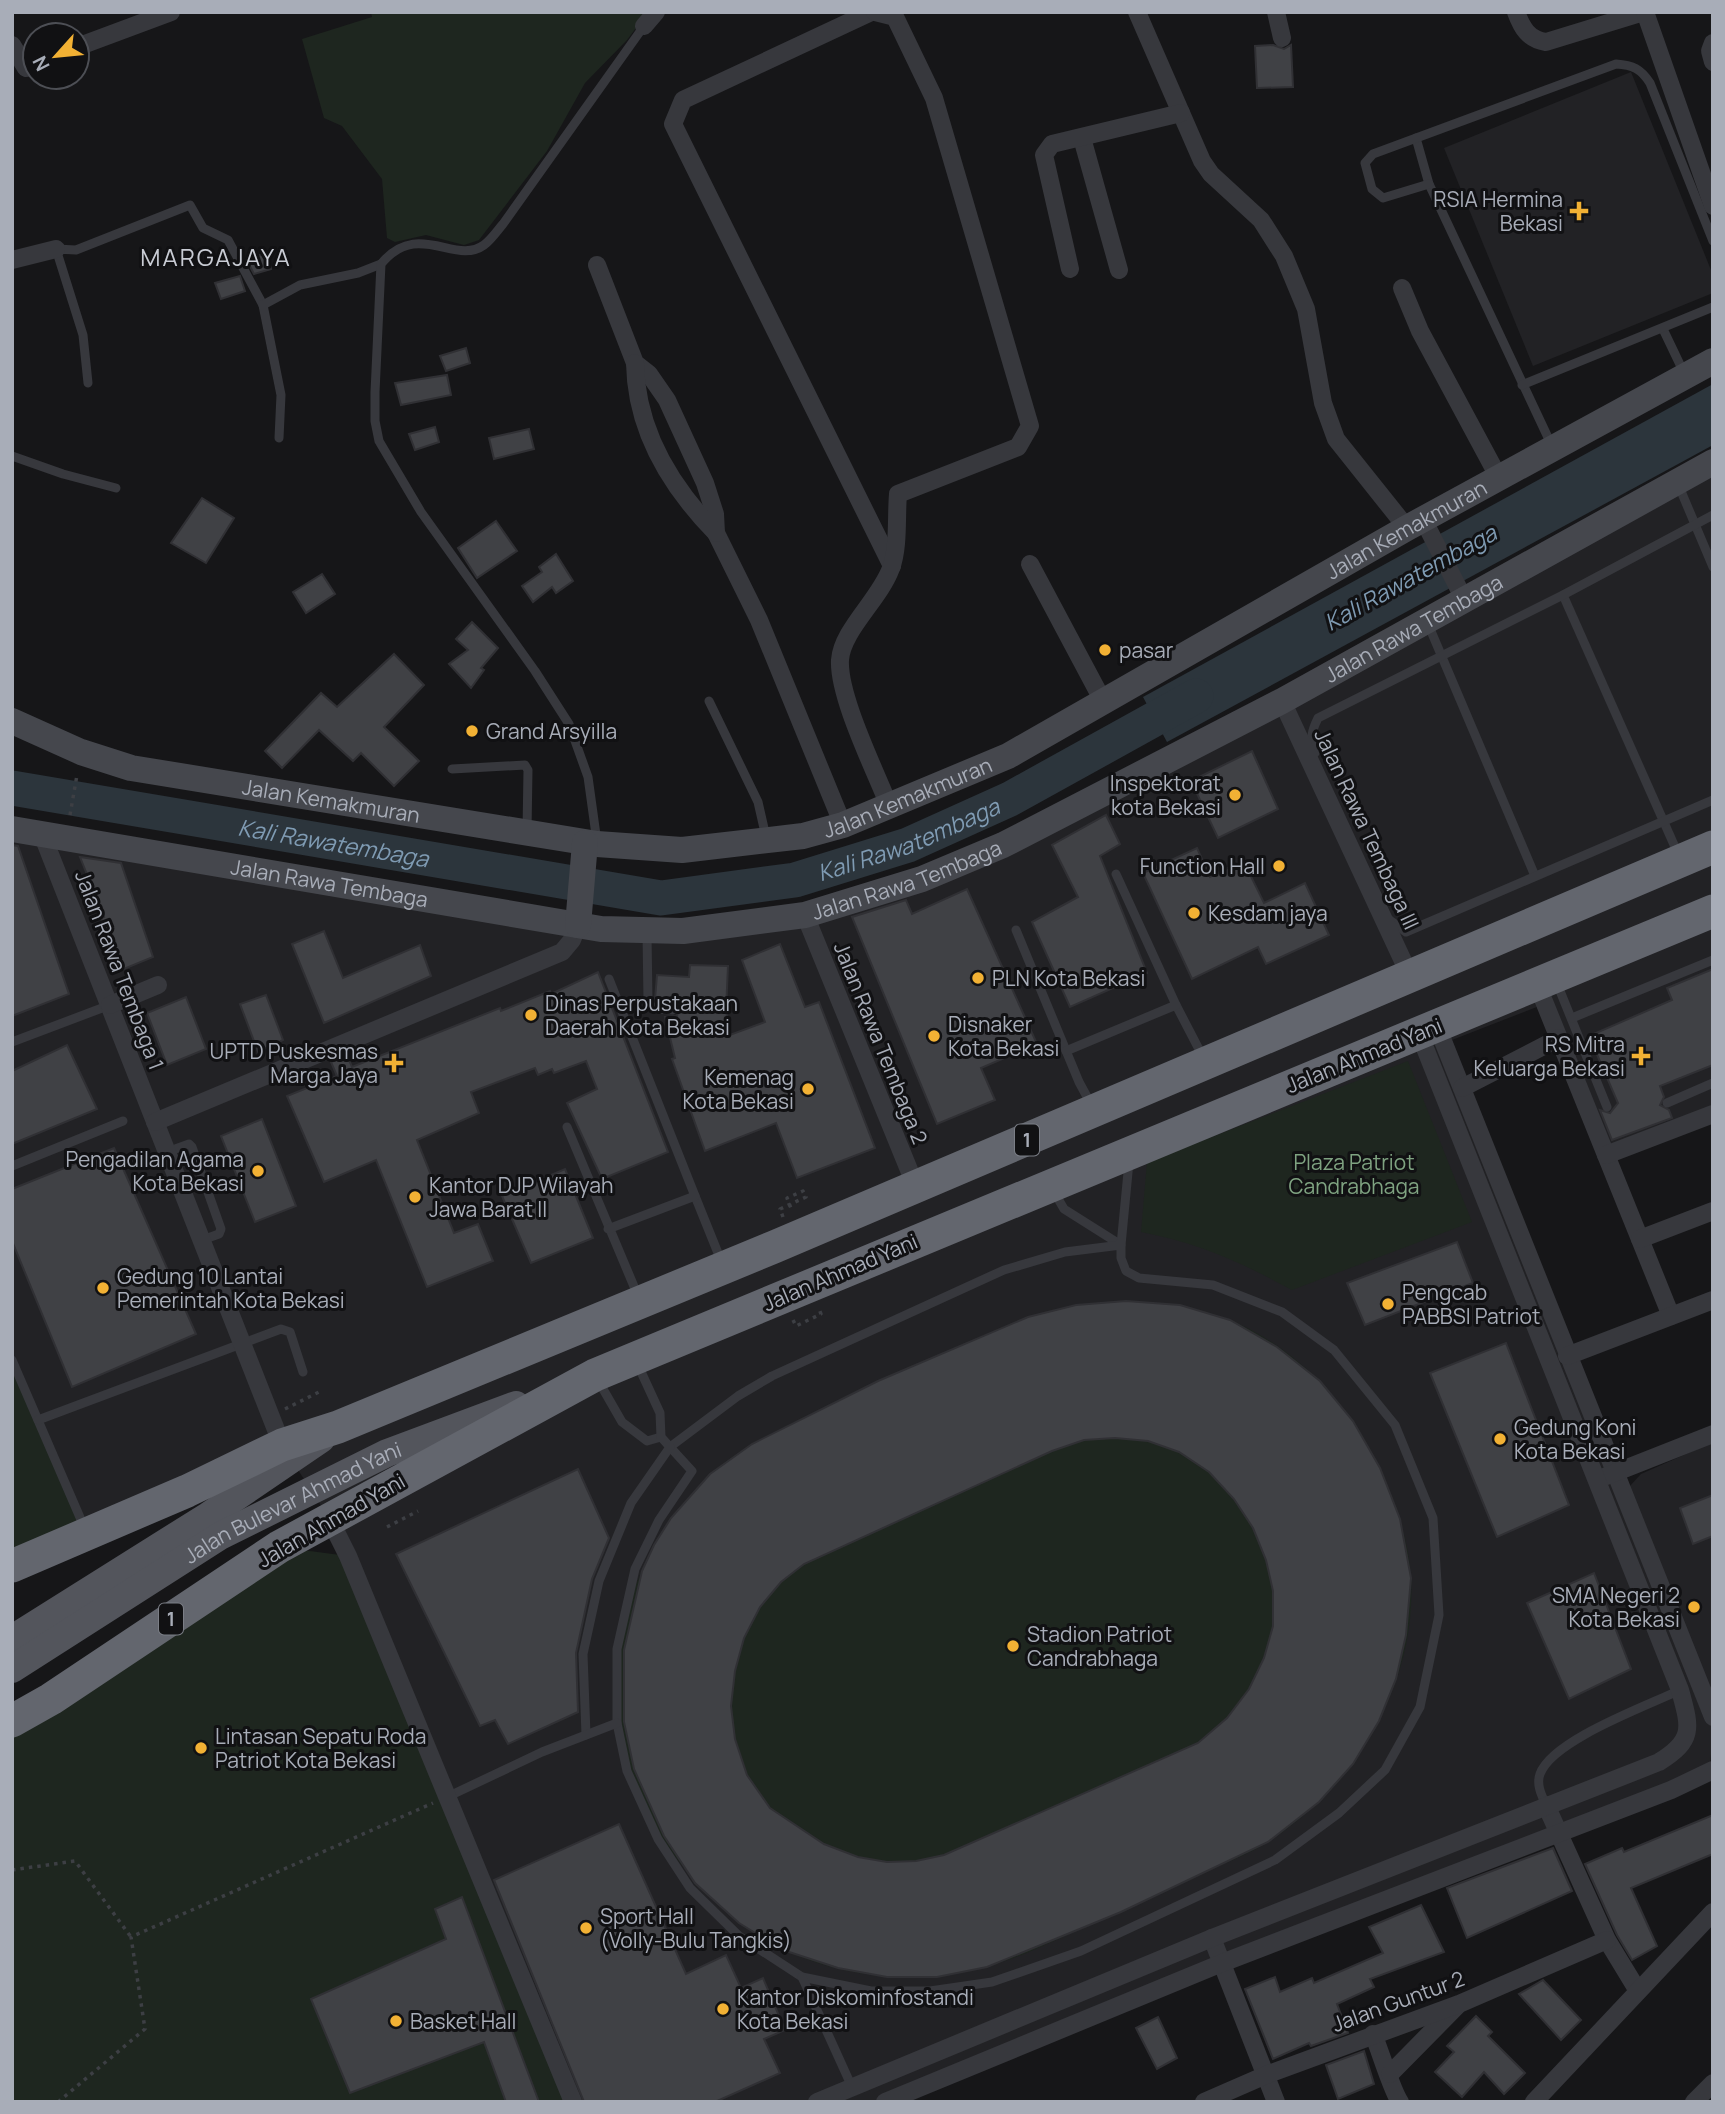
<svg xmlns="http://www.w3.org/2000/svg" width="1725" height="2114" viewBox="0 0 1725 2114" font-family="Manrope,sans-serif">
<rect width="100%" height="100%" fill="#161618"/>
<g fill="#222225">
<path d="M1631 72 1713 275V293L1533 366 1444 148Z"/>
<path d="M1713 460V1112L1608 1152 1547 1003 1452 1040 1713 1723 1710 1769 885 2102H574L329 1518 282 1445 88 1534 12 1360V830L683 931 922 879Z"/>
<path d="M1713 1442V1696L1631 1501 1630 1486 1641 1474Z"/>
</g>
<g fill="#1e261f">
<path d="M371 12H648L627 40 585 83 547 151 479 240 464 245 426 235 395 242 387 238 382 179 342 126 324 118 302 39 372 17Z"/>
<path d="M1408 1061 1472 1222 1292 1290C1240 1262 1199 1243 1141 1232L1147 1162Z"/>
<path d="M1126 1301C1160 1304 1194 1306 1227 1319 1282 1340 1334 1388 1363 1438 1387 1480 1408 1529 1411 1578 1417 1683 1356 1783 1271 1840 1252 1853 1229 1861 1209 1870 1171 1889 1133 1907 1094 1923 1060 1937 1024 1957 988 1966 974 1970 957 1970 942 1971 924 1973 904 1978 885 1976 850 1974 806 1962 775 1945 601 1844 561 1622 707 1478 734 1451 770 1435 804 1418 849 1396 894 1375 940 1355 971 1342 1003 1325 1035 1316 1066 1307 1094 1303 1126 1301Z"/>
<path d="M12 1360 81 1519 12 1566Z"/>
<path d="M279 1547 348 1556 573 2102H12V1721Z"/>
</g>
<path fill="#2c353c" d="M1713 384V445L1167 742 1143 697Z"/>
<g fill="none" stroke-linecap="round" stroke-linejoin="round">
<path stroke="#2c353c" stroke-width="35" id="s1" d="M12 788 661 898 795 880 908 845 1010 799 1196 696"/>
</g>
<g fill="#404145" stroke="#303034" stroke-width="2" fill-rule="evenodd">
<path d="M1273 45 1284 49 1291 45 1293 87 1257 88 1255 46Z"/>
<path d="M267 253 271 269 254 274 246 259Z"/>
<path d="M240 276 245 291 221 299 215 283Z"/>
<path d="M466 348 470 363 446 371 440 356Z"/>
<path d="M447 375 451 395 401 405 395 383Z"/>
<path d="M435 427 439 442 415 450 409 434Z"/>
<path d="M529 429 534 449 494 459 489 438Z"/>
<path d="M202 498 234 518 206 563 171 543Z"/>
<path d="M496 521 517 551 477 578 458 548Z"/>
<path d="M556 554 573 581 556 593 552 587 533 602 522 586 542 572 539 567Z"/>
<path d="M322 574 335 594 306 613 293 592Z"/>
<path d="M472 622 498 648 481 668 484 670 471 688 449 664 468 650 456 639Z"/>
<path d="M394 654 424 685 384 727 419 761 394 786 361 753 353 761 319 730 282 768 265 751 321 693 337 707Z"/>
<path d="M1252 751 1278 809 1218 838 1191 781Z"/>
<path d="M1106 815 1120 844 1100 856 1147 973 1070 1007 1032 922 1078 897 1052 845Z"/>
<path d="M12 845 18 846 69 994 12 1016Z"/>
<path d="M1197 848 1210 877 1243 860 1264 903 1305 883 1329 935 1266 964 1258 947 1192 979 1143 873Z"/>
<path d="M80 857 121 863 153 957 119 971 101 918 104 917Z"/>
<path d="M967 889 1037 1044 981 1068 995 1100 937 1124 852 917 906 900 912 914Z"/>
<path d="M324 931 343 978 420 945 431 976 324 1023 292 944Z"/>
<path d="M780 944 805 1007 819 1002 875 1148 797 1178 776 1123 705 1151 672 1059 675 1058 665 1017 677 1016 679 1007 655 999 657 975 689 977 690 965 728 966 726 1011 730 1035 765 1022 742 960Z"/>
<path d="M1713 969V1065L1660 1086 1664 1097 1660 1105 1669 1110 1672 1118 1612 1140 1600 1110 1610 1113 1618 1103 1589 1036 1672 1000 1667 988Z"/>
<path d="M598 972 668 1152 602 1179 567 1103 597 1089 586 1061 554 1073 552 1069 538 1075 535 1068 471 1092 479 1113 417 1140 454 1233 478 1224 493 1261 427 1287 376 1160 324 1182 287 1096 337 1076 331 1062 347 1055 352 1067 500 1008 501 1011 550 991 551 994Z"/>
<path d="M266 995 283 1040 258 1052 240 1004Z"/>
<path d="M186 997 206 1049 167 1065 147 1013Z"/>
<path d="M67 1045 97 1109 12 1144V1071Z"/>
<path d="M262 1119 296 1206 255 1222 221 1136Z"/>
<path d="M114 1148 196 1334 72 1387 12 1241V1189Z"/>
<path d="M565 1169 593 1238 531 1263 502 1196Z"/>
<path d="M1457 1242 1473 1283 1365 1325 1347 1283Z"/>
<path d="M1126 1301 1180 1305 1230 1320 1277 1347 1320 1381 1353 1421 1380 1468 1400 1519 1411 1578 1406 1635 1396 1679 1379 1721 1353 1764 1319 1802 1268 1842 1121 1912 987 1967 937 1977H887L838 1968 783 1950 739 1923 695 1883 664 1836 634 1769 624 1722V1650L642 1571 654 1545 671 1518 710 1474 752 1444 878 1381 1028 1317 1076 1305ZM1115 1438 1148 1441 1179 1452 1209 1472 1234 1499 1253 1528 1266 1560 1273 1591V1626L1264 1658 1249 1689 1227 1718 1198 1743 944 1855 916 1861 887 1862 858 1857 824 1844 770 1808 747 1775 735 1739 731 1706 735 1671 744 1638 760 1607 781 1582 804 1564 1052 1451 1084 1440Z"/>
<path d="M1506 1343 1569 1505 1497 1537 1430 1373Z"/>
<path d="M578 1469 609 1538 592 1579 576 1653 578 1712 508 1744 495 1720 480 1726 396 1554Z"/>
<path d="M1713 1495V1536L1693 1544 1680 1508Z"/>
<path d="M1594 1573 1631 1669 1569 1699 1527 1603Z"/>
<path d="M1713 1815V1854L1631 1888 1657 1946 1632 1960 1617 1935 1585 1864 1622 1848 1624 1852Z"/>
<path d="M619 1824 686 1974 726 1955 741 1988 763 1978 785 2030 764 2039 780 2073 715 2102H584L494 1880Z"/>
<path d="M1553 1848 1572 1891 1467 1938 1447 1888Z"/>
<path d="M462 1897 539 2102H506L484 2042 350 2093 311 1999 446 1939 435 1909Z"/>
<path d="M1421 1905 1444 1952 1370 1979 1374 1987 1337 2004 1348 2033 1311 2046 1309 2043 1273 2059 1245 1989 1275 1977 1280 1992 1312 1978 1314 1983 1383 1953 1369 1927Z"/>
<path d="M1543 1980 1581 2020 1561 2040 1519 1994Z"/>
<path d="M1476 2016 1492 2032 1488 2036 1525 2073 1504 2094 1484 2072 1462 2097 1435 2072 1454 2052 1447 2046Z"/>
<path d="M1158 2017 1177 2058 1157 2069 1136 2028Z"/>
<path d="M1364 2051 1374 2084 1338 2099 1326 2065Z"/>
</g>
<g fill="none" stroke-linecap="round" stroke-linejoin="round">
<g stroke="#3d3f44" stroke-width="3.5" stroke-dasharray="3.5 5" stroke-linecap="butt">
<path d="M70 815 77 775"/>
<path d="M783 1217 780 1209 806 1197 803 1191 787 1198 792 1211"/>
<path d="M793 1320 796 1326 821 1314 819 1309"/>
<path d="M285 1409 319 1392"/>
<path d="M387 1527 418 1511"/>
<path d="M12 1870 75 1861 131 1937"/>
<path d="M58 2102 145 2029 131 1937 433 1803"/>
</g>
<g stroke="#37383d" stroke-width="9">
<path d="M1416 138 1429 184 1552 446"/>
<path d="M1429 184 1383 198 1372 189 1365 163 1373 154 1616 64C1633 65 1641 69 1650 83L1713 241"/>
<path d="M1663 329 1685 375"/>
<path d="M88 383 83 335 56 249 76 250 190 205 203 228 228 240 263 305"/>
<path d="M1522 385 1713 307"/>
<path d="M279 438 281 395 263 305 300 285 358 273 381 264"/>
<path d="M12 456 63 474 116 488"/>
<path d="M1678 484 1713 567"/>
<path d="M1563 595 1679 856"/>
<path d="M1428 624 1535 876"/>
<path d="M709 701 758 802 766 837"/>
<path d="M1315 753C1309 740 1312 730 1318 718L1563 595 1713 515"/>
<path d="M452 769 525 765 528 770 527 831"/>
<path d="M597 842 588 777 569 724 535 671 421 512 379 441 375 421V392L381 264C418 219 455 266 484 245 491 240 497 231 503 224L644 26"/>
<path d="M1388 919 1406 932 1713 800"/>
<path d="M1016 930 1079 1082 1092 1106"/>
<path d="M647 934 648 1001 653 1009 673 1010"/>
<path d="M1556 981 1607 1107"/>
<path d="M1176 1005 1203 1057"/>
<path d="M1572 1018 1713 960"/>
<path d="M12 1042 110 1005"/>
<path d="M1066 1051 1176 1005 1116 874"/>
<path d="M1667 1103 1713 1083"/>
<path d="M567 1127 638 1296"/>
<path d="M167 1152 189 1144 192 1147 221 1229 219 1234 202 1240"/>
<path d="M12 1166 123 1121"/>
<path d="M1053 1190 1064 1209 1121 1245"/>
<path d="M695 1196 722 1263"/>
<path d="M608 1229 695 1196 609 979"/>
<path d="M1121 1245 1065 1252 1004 1270 772 1376 738 1396 670 1447 692 1471 659 1520 635 1569 617 1649V1723L627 1771 658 1839 690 1888 739 1936 802 1977 871 1991H930L992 1982 1081 1951 1275 1860 1339 1813 1385 1770 1420 1707 1439 1615 1433 1518 1395 1425 1334 1350 1282 1312 1213 1285 1139 1278 1126 1271 1121 1258V1245L1129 1162"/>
<path d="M12 1360 85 1529"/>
<path d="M599 1382 622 1422 647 1441 661 1437"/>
<path d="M38 1420 281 1329 290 1332 303 1372"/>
<path d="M586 1735 583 1654 599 1581 631 1503 670 1447 661 1437 660 1413 637 1363"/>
<path d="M445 1798 542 1752 617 1723"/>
<path d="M1546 1805C1542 1796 1536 1785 1540 1774 1552 1740 1647 1706 1680 1690"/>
<path d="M802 1977 852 2087"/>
</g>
<g stroke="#37383d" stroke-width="18">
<path d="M871 12 683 100 673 124 892 566"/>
<path d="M875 12 895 17 934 98 1030 426 1018 447 898 494C896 516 899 547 891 568 880 599 842 630 840 660 838 696 875 770 889 806"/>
<path d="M1137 12 1202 161 1211 174 1261 220 1284 256 1306 309 1323 403 1336 439 1407 528"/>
<path d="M1276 12 1282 38"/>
<path d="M1516 12C1522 28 1528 39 1546 42L1644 12"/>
<path d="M1645 12 1713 206"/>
<path d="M644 26 656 12"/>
<path d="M1713 43 1710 51 1713 62"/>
<path d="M12 45 26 68"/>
<path d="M77 47 171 12"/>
<path d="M1082 138 1119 270"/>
<path d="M12 260 56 249"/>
<path d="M597 265 635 363 649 374 667 400 705 483 715 514 716 533 759 620 843 825"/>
<path d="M1070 269 1044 155 1052 144 1181 113"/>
<path d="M1402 288 1420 331 1499 478"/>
<path d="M635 363C636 430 670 486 716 533"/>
<path d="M1423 519 1464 599"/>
<path d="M1030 564 1104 703"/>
<path d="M1282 701 1410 976"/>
<path d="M42 834 282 1445"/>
<path d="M805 915 916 1187"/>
<path d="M1537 984 1671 1316"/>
<path d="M110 1005 158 985"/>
<path d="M1437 1026 1713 1717"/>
<path d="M1462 1088 1559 1038"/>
<path d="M155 1122 562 952 572 940 578 925"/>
<path d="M1606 1155 1713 1114"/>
<path d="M1640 1239 1713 1211"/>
<path d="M1567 1356 1713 1300"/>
<path d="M1604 1477 1713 1434"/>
<path d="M329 1518 348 1556 573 2102"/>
<path d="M1546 1805 1607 1940 1638 1991"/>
<path d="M1212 1938 1276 2102"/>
<path d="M1373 2034C1380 2050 1392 2091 1400 2102"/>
<path d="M1390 2074 1457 2006"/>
<path d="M817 2102 1212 1938 1659 1762C1695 1740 1690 1727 1680 1690L1419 1033"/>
<path d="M885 2102 1222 1963 1671 1790 1713 1770"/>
<path d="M1204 2102 1266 2075 1459 2004 1607 1940"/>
<path d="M1534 2102 1713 1912"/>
<path d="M1694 2102 1713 2083"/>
</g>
<g stroke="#45474d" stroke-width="26">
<path id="s2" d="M12 721 81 752 131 768 597 844 682 850 803 836 843 825 1008 756 1407 528 1713 361"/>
<path id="s3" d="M12 829 601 929 683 931 805 915 922 879 1003 845 1282 701 1713 462"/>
<path d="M578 925 585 843"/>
</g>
<g stroke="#53555c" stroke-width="28">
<path d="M12 1639 208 1516 321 1439"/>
<path id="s4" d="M12 1669 220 1536 387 1453 516 1405"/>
</g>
<g stroke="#63666e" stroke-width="33">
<path d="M12 1566 187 1491 282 1445 338 1427 774 1247 1713 847"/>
<path d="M12 1721 51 1699 279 1547 595 1375 1713 911"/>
</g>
</g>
<g fill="#f2b134" stroke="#111113" stroke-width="2.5">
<path d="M1575.5 200.5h7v7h7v7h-7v7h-7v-7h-7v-7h7z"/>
<circle cx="1105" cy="650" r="7"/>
<circle cx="472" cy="731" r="7"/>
<circle cx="1235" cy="795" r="7"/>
<circle cx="1279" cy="866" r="7"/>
<circle cx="1194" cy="913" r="7"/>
<circle cx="978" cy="978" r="7"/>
<circle cx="531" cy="1015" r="7"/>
<circle cx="934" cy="1036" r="7"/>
<path d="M1637.5 1045.5h7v7h7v7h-7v7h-7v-7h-7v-7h7z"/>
<path d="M390.5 1052.5h7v7h7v7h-7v7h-7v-7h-7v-7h7z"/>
<circle cx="808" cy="1089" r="7"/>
<circle cx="258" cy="1171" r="7"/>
<circle cx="415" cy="1197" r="7"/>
<circle cx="103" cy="1288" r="7"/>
<circle cx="1388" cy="1304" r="7"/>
<circle cx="1500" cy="1439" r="7"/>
<circle cx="1694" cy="1607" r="7"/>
<circle cx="1013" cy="1646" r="7"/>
<circle cx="201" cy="1748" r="7"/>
<circle cx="586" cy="1928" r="7"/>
<circle cx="723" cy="2009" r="7"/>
<circle cx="396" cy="2021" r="7"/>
</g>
<g text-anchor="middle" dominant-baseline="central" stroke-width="6" stroke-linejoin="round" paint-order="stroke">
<g fill="#111113" stroke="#7b7e86" stroke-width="2">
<rect x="1015" y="1124.5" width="24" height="31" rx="5"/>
<rect x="159" y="1603.5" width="24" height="31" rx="5"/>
</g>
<g font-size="19" font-weight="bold" fill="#a8adb8">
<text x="1027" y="1140">1</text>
<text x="171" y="1619">1</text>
</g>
<g font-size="21" fill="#a8adb8" stroke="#111113" text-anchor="start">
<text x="1563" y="199" text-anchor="end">RSIA Hermina<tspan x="1563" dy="24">Bekasi</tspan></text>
<text x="1119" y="650">pasar</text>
<text x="486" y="731">Grand Arsyilla</text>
<text x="1221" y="783" text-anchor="end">Inspektorat<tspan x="1221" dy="24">kota Bekasi</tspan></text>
<text x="1265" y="866" text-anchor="end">Function Hall</text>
<text x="1208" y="913">Kesdam jaya</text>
<text x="992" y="978">PLN Kota Bekasi</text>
<text x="545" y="1003">Dinas Perpustakaan<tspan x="545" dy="24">Daerah Kota Bekasi</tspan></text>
<text x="948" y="1024">Disnaker<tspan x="948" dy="24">Kota Bekasi</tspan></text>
<text x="1625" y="1044" text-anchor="end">RS Mitra<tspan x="1625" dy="24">Keluarga Bekasi</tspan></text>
<text x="378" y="1051" text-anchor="end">UPTD Puskesmas<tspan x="378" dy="24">Marga Jaya</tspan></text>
<text x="794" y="1077" text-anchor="end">Kemenag<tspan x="794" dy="24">Kota Bekasi</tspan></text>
<text x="244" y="1159" text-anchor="end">Pengadilan Agama<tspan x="244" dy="24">Kota Bekasi</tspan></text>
<text x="429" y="1185">Kantor DJP Wilayah<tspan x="429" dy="24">Jawa Barat II</tspan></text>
<text x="117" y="1276">Gedung 10 Lantai<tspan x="117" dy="24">Pemerintah Kota Bekasi</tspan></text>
<text x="1402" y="1292">Pengcab<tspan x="1402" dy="24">PABBSI Patriot</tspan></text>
<text x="1514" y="1427">Gedung Koni<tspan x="1514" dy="24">Kota Bekasi</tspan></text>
<text x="1680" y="1595" text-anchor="end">SMA Negeri 2<tspan x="1680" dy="24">Kota Bekasi</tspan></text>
<text x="1027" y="1634">Stadion Patriot<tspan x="1027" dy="24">Candrabhaga</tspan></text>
<text x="215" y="1736">Lintasan Sepatu Roda<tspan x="215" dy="24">Patriot Kota Bekasi</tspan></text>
<text x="600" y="1916">Sport Hall<tspan x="600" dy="24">(Volly-Bulu Tangkis)</tspan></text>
<text x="737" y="1997">Kantor Diskominfostandi<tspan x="737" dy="24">Kota Bekasi</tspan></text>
<text x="410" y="2021">Basket Hall</text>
</g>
<g font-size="21" fill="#a8adb8" stroke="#111113">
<text stroke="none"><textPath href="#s2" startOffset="1486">Jalan Kemakmuran</textPath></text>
<text stroke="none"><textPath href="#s3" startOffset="1477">Jalan Rawa Tembaga</textPath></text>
<text stroke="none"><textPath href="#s2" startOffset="919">Jalan Kemakmuran</textPath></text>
<text stroke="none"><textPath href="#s2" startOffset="331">Jalan Kemakmuran</textPath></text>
<text transform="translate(1367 829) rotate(65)">Jalan Rawa Tembaga III</text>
<text stroke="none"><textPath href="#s3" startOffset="910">Jalan Rawa Tembaga</textPath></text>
<text stroke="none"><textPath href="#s3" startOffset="322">Jalan Rawa Tembaga</textPath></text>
<text transform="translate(120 970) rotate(69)">Jalan Rawa Tembaga 1</text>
<text transform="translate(881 1043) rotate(68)">Jalan Rawa Tembaga 2</text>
<text transform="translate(1364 1055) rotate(-22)">Jalan Ahmad Yani</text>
<text transform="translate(840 1272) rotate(-23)">Jalan Ahmad Yani</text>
<text stroke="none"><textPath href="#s4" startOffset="327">Jalan Bulevar Ahmad Yani</textPath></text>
<text transform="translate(331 1520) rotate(-30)">Jalan Ahmad Yani</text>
<text transform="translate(1398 2001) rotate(-20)">Jalan Guntur 2</text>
</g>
<g font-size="21" fill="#7fa381" stroke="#111113">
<text x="1354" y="1162">Plaza Patriot<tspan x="1354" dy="24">Candrabhaga</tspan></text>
</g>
<g font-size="23" font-style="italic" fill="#7f9bb3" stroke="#111113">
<text transform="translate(1410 577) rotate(-29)">Kali Rawatembaga</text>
<text stroke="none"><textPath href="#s1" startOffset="914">Kali Rawatembaga</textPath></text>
<text stroke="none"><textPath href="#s1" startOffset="326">Kali Rawatembaga</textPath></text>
</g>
<g font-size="24" letter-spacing="2" fill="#c9ccd4" stroke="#111113">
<text x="216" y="256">MARGAJAYA</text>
</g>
</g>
<rect width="1725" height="2114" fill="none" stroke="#a8adb8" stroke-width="28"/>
<g transform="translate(56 56) rotate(243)"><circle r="33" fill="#111113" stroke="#4d4f55" stroke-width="2"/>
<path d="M0-5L12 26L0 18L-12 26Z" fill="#f2b134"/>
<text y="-10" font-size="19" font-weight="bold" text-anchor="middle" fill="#a8adb8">N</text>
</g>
</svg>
